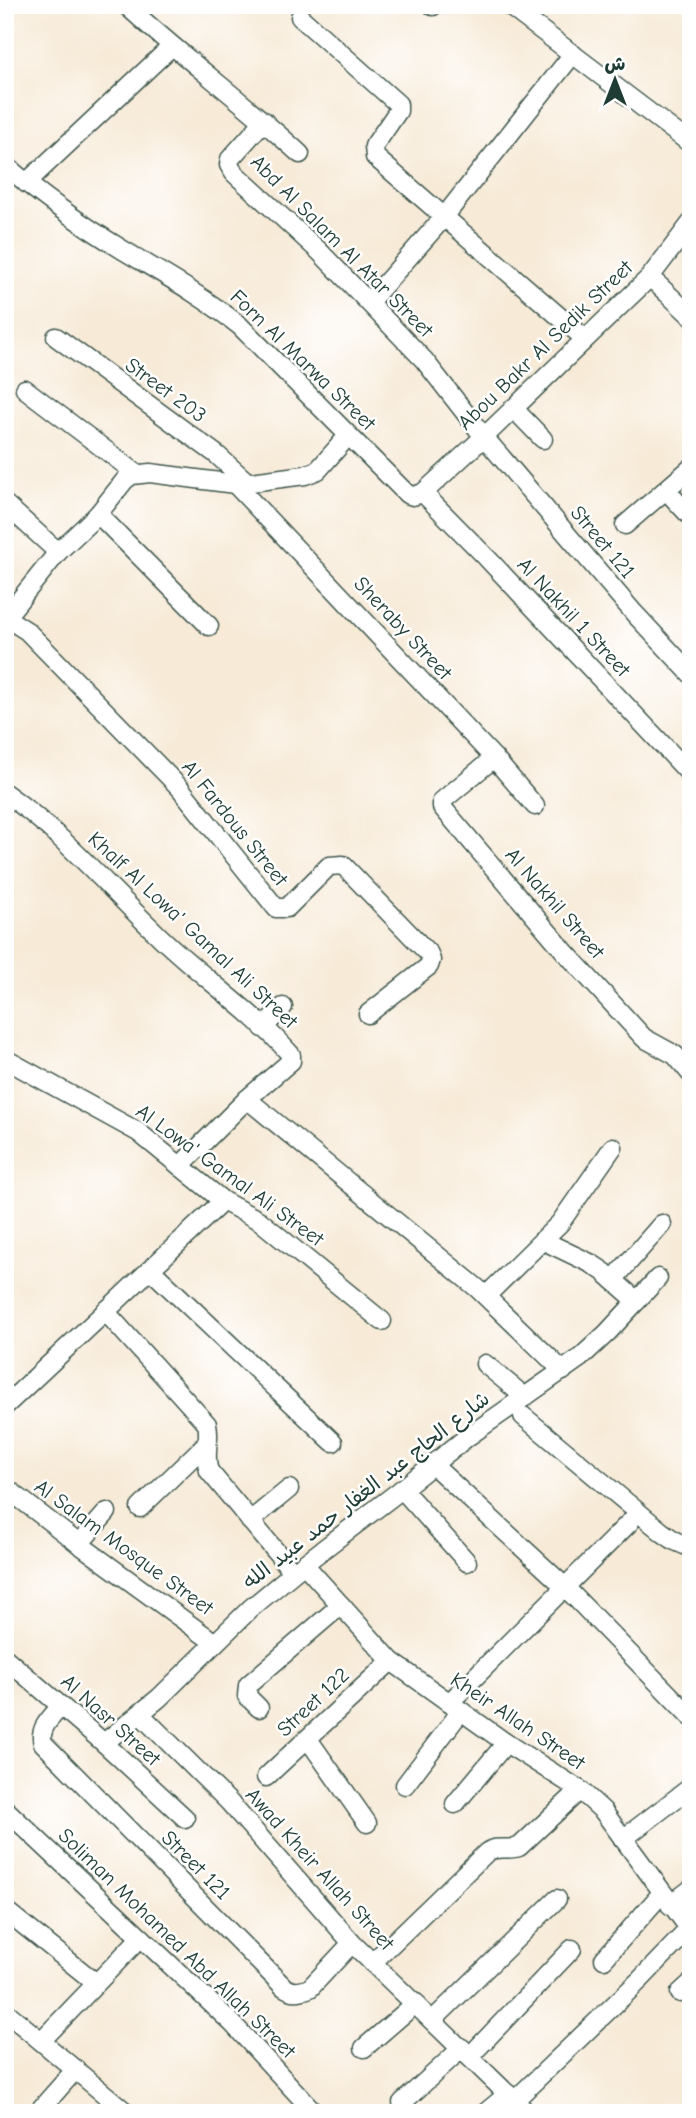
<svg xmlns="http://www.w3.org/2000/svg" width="696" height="2118" viewBox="0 0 696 2118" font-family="'Comic Neue','Playpen Sans Arabic',sans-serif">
<rect width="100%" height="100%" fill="#fff"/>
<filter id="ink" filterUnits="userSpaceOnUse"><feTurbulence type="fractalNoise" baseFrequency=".0143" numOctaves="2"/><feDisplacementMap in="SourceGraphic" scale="14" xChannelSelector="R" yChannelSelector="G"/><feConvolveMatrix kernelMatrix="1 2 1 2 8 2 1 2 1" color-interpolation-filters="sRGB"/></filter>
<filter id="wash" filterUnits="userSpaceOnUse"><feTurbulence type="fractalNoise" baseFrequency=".00686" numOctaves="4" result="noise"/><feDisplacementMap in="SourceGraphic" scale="28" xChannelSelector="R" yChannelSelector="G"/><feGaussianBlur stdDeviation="1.57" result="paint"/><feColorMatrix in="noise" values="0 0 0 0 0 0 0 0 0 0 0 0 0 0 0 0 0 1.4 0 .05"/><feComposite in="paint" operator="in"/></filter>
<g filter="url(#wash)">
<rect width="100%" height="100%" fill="#f7ead7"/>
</g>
<g filter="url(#ink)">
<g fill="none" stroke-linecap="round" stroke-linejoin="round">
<defs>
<g id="street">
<path d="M126 5C182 57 244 102 300 154"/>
<path d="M508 5 691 144"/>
<path d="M433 6V5"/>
<path d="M300 17 398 104V111L374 146 375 157 584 338"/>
<path d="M264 121 230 159 229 165 234 173 319 251 424 360 484 437 634 613 691 674"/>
<path d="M5 165C41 196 82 225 123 250 163 274 203 296 240 326L407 494 413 496 423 493 484 437 650 277 691 223"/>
<path d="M26 183 171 47"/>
<path d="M650 277 691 316"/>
<path d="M369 302 444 217 573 54"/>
<path d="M56 337 216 454 247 482"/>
<path d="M25 389 137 474"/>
<path d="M513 408 543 439"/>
<path d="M235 484 494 758 535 806"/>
<path d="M666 490 691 517"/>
<path d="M423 493 487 558 691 775"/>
<path d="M5 504 58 552"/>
<path d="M98 514 209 626"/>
<path d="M625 525 691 468"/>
<path d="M5 617 27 631 180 788 276 908H287L329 866 343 865 429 954 431 960 429 966 368 1014"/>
<path d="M6 617 58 552 98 514 125 480 132 475 150 473 235 484 305 475 318 470 348 436"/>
<path d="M494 758 442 801V807L566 953 644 1038 675 1055 691 1074"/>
<path d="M5 793C62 833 105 884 155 932 198 975 251 1009 291 1055V1061L247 1099 180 1166"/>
<path d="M263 1028 283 1007"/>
<path d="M5 1059 138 1132 223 1201 260 1221 382 1321"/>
<path d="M247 1099 477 1288 563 1371"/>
<path d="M544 1241 592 1264 604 1272 637 1301"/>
<path d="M151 1270 333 1442"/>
<path d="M613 1280 662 1224"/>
<path d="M486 1296 560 1223 613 1147"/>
<path d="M105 1311 207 1424C211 1439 203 1454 209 1471L293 1572"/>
<path d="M485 1364 525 1397"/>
<path d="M5 1406 223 1201"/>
<path d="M523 1416 662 1532 675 1541 691 1548"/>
<path d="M433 1465 564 1586 691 1717"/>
<path d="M5 1487 79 1544 215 1643"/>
<path d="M402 1489 467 1562"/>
<path d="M140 1508 207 1443"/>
<path d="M250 1521 289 1489"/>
<path d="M79 1544 107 1512"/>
<path d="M304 1564 391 1661 506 1743 580 1790 603 1811 691 1931"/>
<path d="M5 1658 104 1743 185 1818"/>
<path d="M449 1703 630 1522"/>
<path d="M61 1706C52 1717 38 1728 43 1743L284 1987C293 1993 299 1992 310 1988L352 1943"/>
<path d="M259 1708 247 1696 248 1685 341 1605"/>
<path d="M140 1714 229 1802 352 1943 527 2113"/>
<path d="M308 1739 367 1823"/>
<path d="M104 1743 159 1698 251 1608 304 1564 402 1489 466 1438 580 1358 607 1333 658 1278"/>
<path d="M266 1777 391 1661"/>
<path d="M405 1785 461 1711"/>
<path d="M455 1804 506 1743"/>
<path d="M5 1809 232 2023 315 2113"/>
<path d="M623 1839 691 1787"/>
<path d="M670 1905 691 1889"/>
<path d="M5 1910 96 1983"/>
<path d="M604 1959 662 1893"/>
<path d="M372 1963 487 1852C497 1845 508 1851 519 1847L580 1790"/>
<path d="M680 1993 691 1983"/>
<path d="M5 2011 127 2113"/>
<path d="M433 2020 557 1899"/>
<path d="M41 2041 141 1937"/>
<path d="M364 2048 416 2003"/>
<path d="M470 2056 572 1949"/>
<path d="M515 2100 640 1980 689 1929"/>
<path d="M402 2103 462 2048"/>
<path d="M37 2113 76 2069"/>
<path d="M485 2113 508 2094"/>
</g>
</defs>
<use href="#street" stroke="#3f574c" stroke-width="21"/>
<use href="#street" stroke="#fff" stroke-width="18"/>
</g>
</g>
<g text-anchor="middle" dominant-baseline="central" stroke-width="5" stroke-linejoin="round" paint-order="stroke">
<g font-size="21" fill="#1f3d34" stroke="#fff">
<text transform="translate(342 246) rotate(45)">Abd Al Salam Al Atar Street</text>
<text transform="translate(545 345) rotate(-44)">Abou Bakr Al Sedik Street</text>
<text transform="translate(303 360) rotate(44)">Forn Al Marwa Street</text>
<text transform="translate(166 390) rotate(36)">Street 203</text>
<text transform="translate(603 542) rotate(50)">Street 121</text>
<text transform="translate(574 617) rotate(47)">Al Nakhil 1 Street</text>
<text transform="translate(403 628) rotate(47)">Sheraby Street</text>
<text transform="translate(235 823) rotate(51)">Al Fardous Street</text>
<text transform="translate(555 903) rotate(49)">Al Nakhil Street</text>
<text transform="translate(193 930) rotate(43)">Khalf Al Lowa' Gamal Ali Street</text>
<text transform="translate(230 1175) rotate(36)">Al Lowa' Gamal Ali Street</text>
<text transform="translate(366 1490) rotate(-38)">شارع الحاج عبد الغفار حمد عبيد الله</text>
<text transform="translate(124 1547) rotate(36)">Al Salam Mosque Street</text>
<text transform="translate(313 1702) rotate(-43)">Street 122</text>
<text transform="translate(111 1720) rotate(42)">Al Nasr Street</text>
<text transform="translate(518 1721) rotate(34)">Kheir Allah Street</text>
<text transform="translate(196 1865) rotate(45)">Street 121</text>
<text transform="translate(320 1869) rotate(48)">Awad Kheir Allah Street</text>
<text transform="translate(177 1943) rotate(44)">Soliman Mohamed Abd Allah Street</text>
</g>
</g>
<rect width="696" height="2118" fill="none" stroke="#fff" stroke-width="28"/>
<g transform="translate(615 80)" stroke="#ffffff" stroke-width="5" paint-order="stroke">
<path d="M0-5L12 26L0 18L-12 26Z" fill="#1f3d34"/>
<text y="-10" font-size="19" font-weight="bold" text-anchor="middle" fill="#1f3d34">ش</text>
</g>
</svg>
